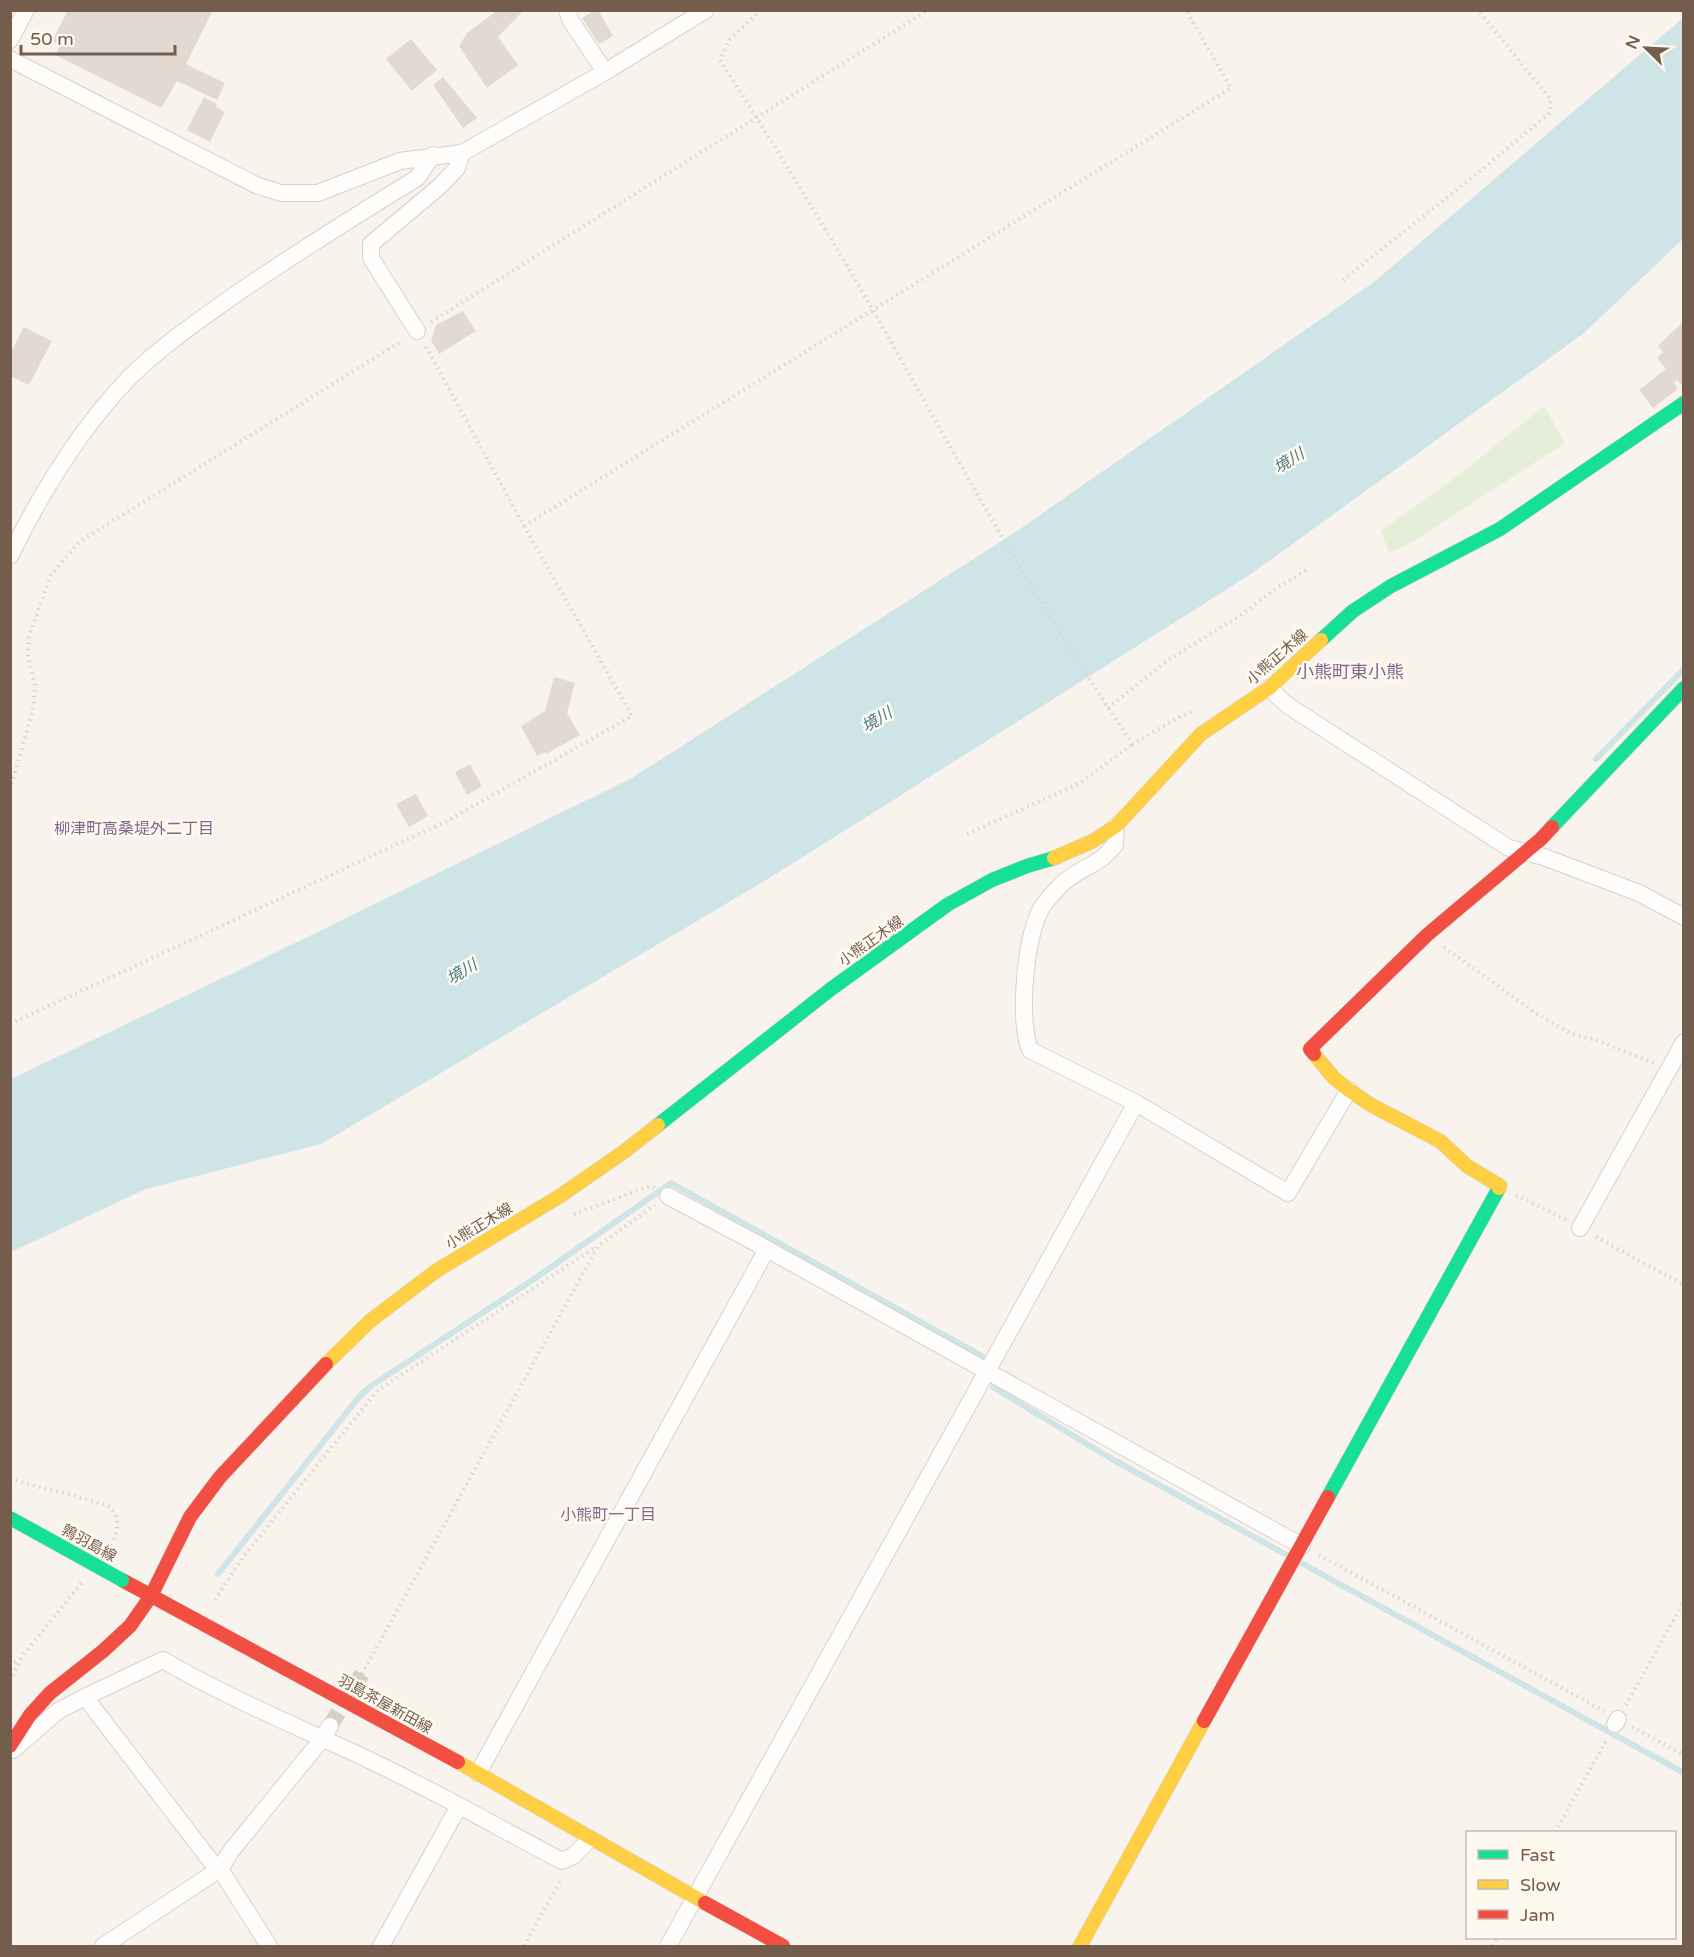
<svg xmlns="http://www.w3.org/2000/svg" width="1694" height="1957" viewBox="0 0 1694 1957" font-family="'Varela Round','Noto Sans JP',sans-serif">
<rect width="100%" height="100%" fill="#f8f4ed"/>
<path fill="#e4eed9" d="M1544 406 1565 443 1409 544 1389 553 1381 531 1455 478Z"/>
<path fill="#cfe4e7" d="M1683 18V239L1584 333 1251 574 768 879 321 1144 146 1189 11 1252V1079L248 966 632 778 1017 531 1374 282Z"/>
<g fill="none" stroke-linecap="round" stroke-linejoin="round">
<g stroke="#cfe4e7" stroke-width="6">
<path d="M1596 759 1684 669"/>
<path d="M993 1387 1110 1458 1684 1773"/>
<path d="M218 1574 359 1397 371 1386 534 1279 671 1183 982 1356"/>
</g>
</g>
<g fill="#e2dad2">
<path d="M68 10H213L186 64 225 83 217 100 177 81 161 108 55 55 60 46 52 41Z"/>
<path d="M498 10H524L498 37 518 65 487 88 459 46 467 33Z"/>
<path d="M595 10H598L613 36 599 44 582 18Z"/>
<path d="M411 39 437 70 412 91 386 59Z"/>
<path d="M443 77 477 118 463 128 433 85Z"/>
<path d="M204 97 217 104 216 107 225 112 210 142 187 130Z"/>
<path d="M463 311 476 331 439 354 431 340 436 325Z"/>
<path d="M1683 322V387L1677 380 1674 383 1678 389 1653 408 1639 390 1666 369 1657 358 1663 352 1658 346Z"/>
<path d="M24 327 52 341 29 385 10 376V354Z"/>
<path d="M554 677 575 683 567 713 580 735 546 754 545 752 537 756 521 726 545 711Z"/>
<path d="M470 764 482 786 467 795 455 772Z"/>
<path d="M416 794 428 816 409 827 396 804Z"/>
</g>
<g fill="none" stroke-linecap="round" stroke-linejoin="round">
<path stroke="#d7cec5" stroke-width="16" stroke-dasharray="16 8" stroke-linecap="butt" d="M330 1726 362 1674"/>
<defs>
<g id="street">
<path d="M567 10 571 21 605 72"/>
<path d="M10 40 26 10"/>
<path d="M10 59 256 185 281 193H318L400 161 462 153 605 72 706 10"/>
<path d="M417 331 371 258V244L440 186 457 168 462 153"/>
<path d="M10 556C41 493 80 429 129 378 160 347 197 322 233 296 293 255 355 216 417 178L433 155"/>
<path d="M1269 688 1287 705 1509 848 1544 857 1639 893 1684 917"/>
<path d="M1116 826 1115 845C1111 849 1107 854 1102 858 1088 868 1072 873 1060 886 1055 892 1047 899 1042 907 1025 936 1018 1019 1030 1050L1136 1103 1288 1193 1349 1090"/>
<path d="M668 1196 767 1249 1302 1546"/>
<path d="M1580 1228 1684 1042"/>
<path d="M85 1697 163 1660C219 1693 280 1719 339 1746 415 1780 488 1822 562 1861L573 1856 590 1839"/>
<path d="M1615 1724 1618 1719"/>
<path d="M13 1750 58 1711 85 1697 213 1864 220 1869 269 1946"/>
<path d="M478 1773 767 1249"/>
<path d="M103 1946 220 1869 231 1851 322 1739 330 1726"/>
<path d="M381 1946 459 1806"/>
<path d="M668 1946 1136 1103"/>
</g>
<g id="fast">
<path d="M1321 640 1353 611 1391 586 1500 529 1684 403"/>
<path d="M1552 827 1684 688"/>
<path d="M658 1125 831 989 947 905 992 880 1027 866 1054 858"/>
<path d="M1328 1497 1499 1188"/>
</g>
<g id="slow">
<path d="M1054 858 1093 841 1116 826 1201 734 1269 688 1321 640"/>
<path d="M1314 1054 1334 1078 1349 1090 1371 1105 1440 1141 1467 1166 1500 1186 1499 1188"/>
<path d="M326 1364 370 1321 436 1271 560 1196 625 1151 658 1125"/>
<path d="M458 1762 705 1903"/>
<path d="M1080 1946 1204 1721"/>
</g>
<g id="jam">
<path d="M1314 1054 1310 1049 1427 935 1541 839 1552 827"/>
<path d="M122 1580 458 1762"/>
<path d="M1204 1721 1328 1497"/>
<path d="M10 1746 30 1715 50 1693 103 1651 130 1626 151 1596 190 1517 220 1477 326 1364"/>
<path d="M705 1903 783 1946"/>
</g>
</defs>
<use href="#street" stroke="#d7d1cb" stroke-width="18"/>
<use href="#fast" stroke="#d8d1cb" stroke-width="15"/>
<use href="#slow" stroke="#d8d1cb" stroke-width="15"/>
<use href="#jam" stroke="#d8d1cb" stroke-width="15"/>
<g stroke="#dad4cf" stroke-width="4" stroke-dasharray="1.5 4.5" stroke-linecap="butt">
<path d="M761 10 729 40 720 60C773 143 825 227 874 312 957 458 1037 606 1133 744L1177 718 1194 711"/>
<path d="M1343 280 1479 172 1550 113 1551 100 1478 10"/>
<path d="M431 322 928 10"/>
<path d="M524 526 1231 88 1186 10"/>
<path d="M1108 708 1168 660 1235 619 1278 587 1307 570"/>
<path d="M10 790 33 710 35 685 28 656 29 636 51 575 79 542 402 341"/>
<path d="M967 834 1080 783 1133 744"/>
<path d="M1444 947 1537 1014 1572 1034 1596 1040 1654 1063"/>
<path d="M10 1024 447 821 632 716 524 526 425 345"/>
<path d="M1516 1195 1566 1220"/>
<path d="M574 1214 650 1186 654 1188"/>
<path d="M1596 1237 1684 1285"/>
<path d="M10 1479 108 1505C122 1519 119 1533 108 1548"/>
<path d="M1319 1555 1604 1711"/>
<path d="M215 1600 243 1557 378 1390 596 1247"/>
<path d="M10 1667 18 1659"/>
<path d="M362 1674 598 1246 655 1205"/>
<path d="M10 1681 23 1655 84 1580"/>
<path d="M1626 1705 1684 1601"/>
<path d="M1632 1727 1684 1755"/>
<path d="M1555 1832 1607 1739"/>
<path d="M524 1946 561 1879"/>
<path d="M1492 1946 1497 1938"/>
</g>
<use href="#street" stroke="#fefdfc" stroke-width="16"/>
<use href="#fast" stroke="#16e098" stroke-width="14"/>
<use href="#slow" stroke="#ffcf43" stroke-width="14"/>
<use href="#jam" stroke="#f24e42" stroke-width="14"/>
<defs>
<path id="fast-bridge" d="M10 1518 122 1580"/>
</defs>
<use href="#fast-bridge" stroke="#d8d1cb" stroke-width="15" stroke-linecap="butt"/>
<use href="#fast-bridge" stroke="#16e098" stroke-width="14"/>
</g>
<g text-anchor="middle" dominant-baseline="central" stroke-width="5" stroke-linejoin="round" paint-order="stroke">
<g font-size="15" fill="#755d4e" stroke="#fef9ef">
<text transform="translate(1277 657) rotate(-41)">小熊正木線</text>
<text transform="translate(871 941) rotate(-35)">小熊正木線</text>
<text transform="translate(479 1226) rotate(-31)">小熊正木線</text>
<text transform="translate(89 1543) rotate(29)">鶉羽島線</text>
<text transform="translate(385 1704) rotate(29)">羽島茶屋新田線</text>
</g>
<g font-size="16" font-style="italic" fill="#487a87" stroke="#fef9ef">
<text transform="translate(1289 461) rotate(-32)">境川</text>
<text transform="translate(877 720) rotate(-31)">境川</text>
<text transform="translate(462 972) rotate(-31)">境川</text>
</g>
<g font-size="16" fill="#846691" stroke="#fef9ef">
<text x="134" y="829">柳津町高桑堤外二丁目</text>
<text x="608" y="1515">小熊町一丁目</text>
</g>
<g font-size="18" fill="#846691" stroke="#fef9ef">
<text x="1350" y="672">小熊町東小熊</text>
</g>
</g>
<rect width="1694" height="1957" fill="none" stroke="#755d4e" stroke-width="24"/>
<rect x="1466" y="1831" width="210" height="108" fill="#fef9ef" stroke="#c7bbaf" stroke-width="1.5"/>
<rect x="1478" y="1850" width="30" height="9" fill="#16e098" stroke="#c7bbaf" stroke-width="1.5"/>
<text x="1520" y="1861" font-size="18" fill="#755d4e">Fast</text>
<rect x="1478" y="1880" width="30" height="9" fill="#ffcf43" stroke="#c7bbaf" stroke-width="1.5"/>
<text x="1520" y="1891" font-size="18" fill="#755d4e">Slow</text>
<rect x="1478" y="1910" width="30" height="9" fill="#f24e42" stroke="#c7bbaf" stroke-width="1.5"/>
<text x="1520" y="1921" font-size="18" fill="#755d4e">Jam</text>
<g transform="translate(1646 48) rotate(294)" stroke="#fef9ef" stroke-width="4.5" paint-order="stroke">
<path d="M0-4.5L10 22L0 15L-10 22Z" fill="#755d4e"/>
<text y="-9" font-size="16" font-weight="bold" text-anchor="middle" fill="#755d4e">N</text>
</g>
<path d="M21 45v9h154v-9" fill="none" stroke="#755d4e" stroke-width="3"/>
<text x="30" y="45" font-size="18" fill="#755d4e" stroke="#fef9ef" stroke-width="4.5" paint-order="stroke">50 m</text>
</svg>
